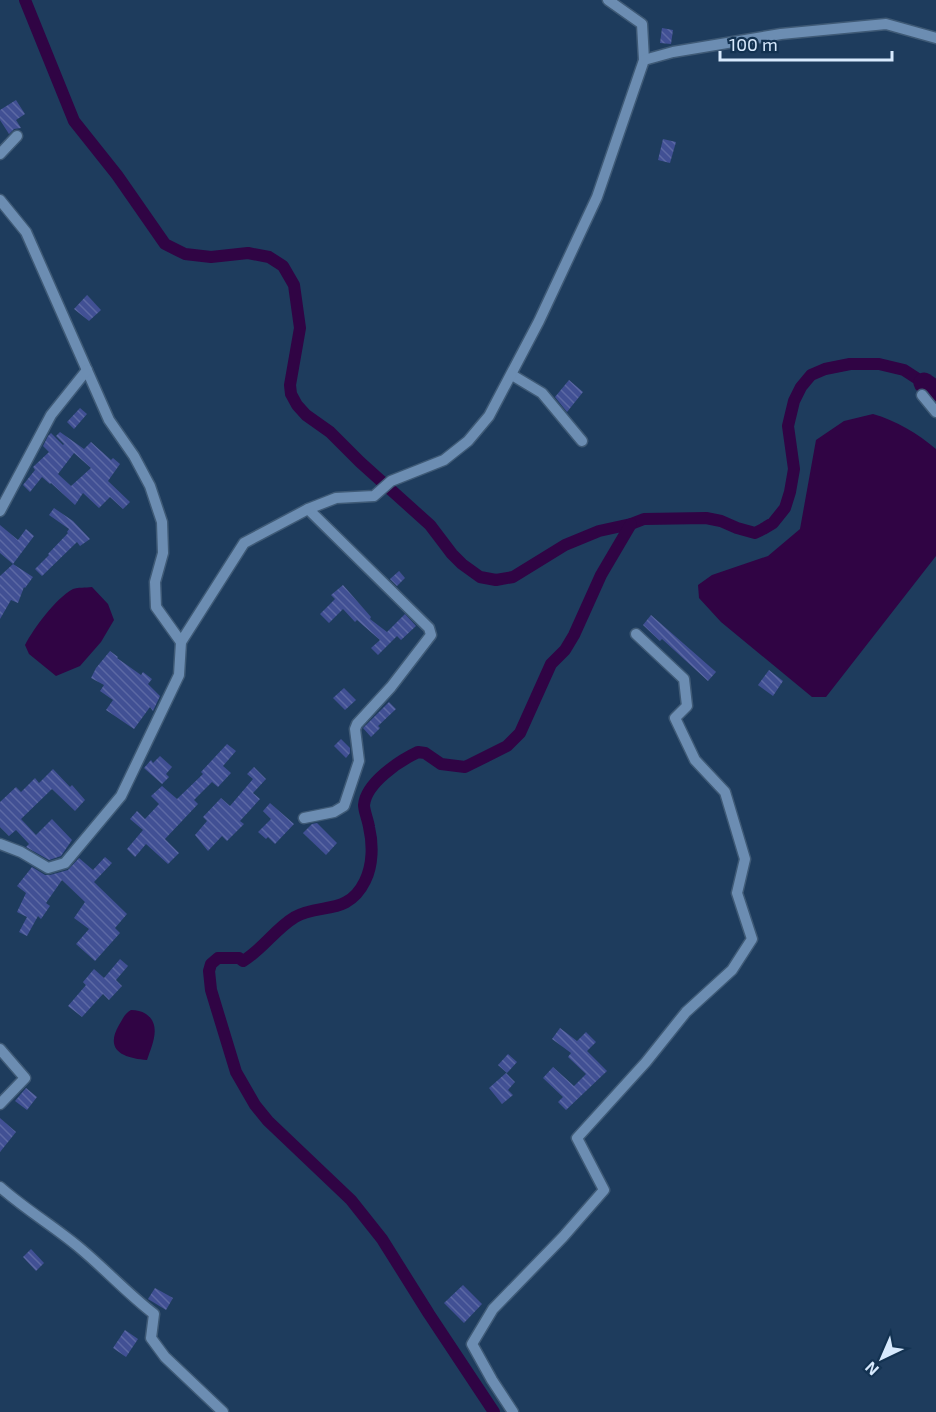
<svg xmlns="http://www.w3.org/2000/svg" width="936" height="1412" viewBox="0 0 936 1412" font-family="'Exo 2',sans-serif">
<defs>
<pattern id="building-back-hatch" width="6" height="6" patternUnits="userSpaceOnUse" patternTransform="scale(1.5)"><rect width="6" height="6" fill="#415094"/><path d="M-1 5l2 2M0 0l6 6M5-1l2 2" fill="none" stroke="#5c69a4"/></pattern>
</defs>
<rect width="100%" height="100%" fill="#1e3c5d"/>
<g fill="#300444">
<path d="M873 414C897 421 917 433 936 449V556L826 697H812L721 622 699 598 698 585 712 575 768 556 800 529 816 440 844 421Z"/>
<path d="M92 587 108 604 114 620 101 642 80 666 56 676 29 654 25 645C34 628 55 599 73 589 78 587 86 588 92 587Z"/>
<path d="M131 1010C137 1010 141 1011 146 1014 162 1025 152 1045 147 1060 124 1058 104 1051 119 1025 123 1019 124 1014 131 1010Z"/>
</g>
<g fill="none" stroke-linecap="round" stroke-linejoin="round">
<g stroke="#300444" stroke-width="12">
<path d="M25 0 74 121 117 175 165 244 185 254 211 257 248 253 269 257 283 266 294 285 300 328 290 385 291 394 297 405 306 415 330 432 360 462 430 525 452 554 462 564 480 577 496 580 513 577 565 545 599 531 631 524 644 519 706 518 721 521 737 528 755 533 763 529 773 523 785 508 790 492 794 469 788 426 794 401 801 387 811 375 825 369 850 364H879L904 370 924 383"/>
<path d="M494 1412 429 1314 382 1239 351 1200 268 1121 255 1105 236 1072 211 990 209 971 211 964 218 958H239L243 961C263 949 275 929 295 917 320 903 348 916 365 881 373 865 373 844 369 827 368 820 364 811 364 805 366 783 399 761 418 752L425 753 441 764 465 767 507 746 520 733 551 664 565 650 574 635 601 575 631 524"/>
</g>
<path stroke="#300444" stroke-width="21" d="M924 383 936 391"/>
</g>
<g fill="url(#building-back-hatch)" fill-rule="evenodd">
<path d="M662 28 673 30 671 44 660 43Z"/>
<path d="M16 100 25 114 16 120 21 128 14 129 9 134 0 120V110Z"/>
<path d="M663 139 676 142 670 163 658 160Z"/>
<path d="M87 295 101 310 89 321 74 309Z"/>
<path d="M569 380 583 392 567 412 555 397Z"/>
<path d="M80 408 87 414 74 429 67 422Z"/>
<path d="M60 432 84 449 91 442 111 460 113 458 120 464 108 481 130 502 123 509 110 497 99 508 83 493 75 505 51 483 50 484 42 477 30 492 23 485 35 470 33 467 49 452 43 446 48 436 51 433 63 445 64 444 56 436ZM74 453 91 468 71 486 58 474Z"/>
<path d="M54 508 73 521 90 539 80 546 77 542 42 576 35 569 49 555 48 554 68 533 67 532 69 529 49 515Z"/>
<path d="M0 525 18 540 26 529 34 536 13 564 0 553Z"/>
<path d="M13 564 33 577 25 588 24 587 18 603 11 600 0 619V576Z"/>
<path d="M399 571 405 578 397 586 390 579Z"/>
<path d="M343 585 371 617 370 619 387 632 405 614 416 626 401 640 397 636 378 655 371 648 380 640 357 620 355 622 343 609 329 623 320 614 335 599 331 595Z"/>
<path d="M651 615 716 672 708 681 662 639 660 641 643 625Z"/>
<path d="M110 651 118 657 117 658 141 675 143 672 152 679 148 684 160 696 153 711 150 707 134 729 106 710 113 700 100 691 104 685 91 678 96 668Z"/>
<path d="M769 670 783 681 773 696 758 685Z"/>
<path d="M344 688 356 700 345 710 333 698Z"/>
<path d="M389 702 396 709 378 726 380 728 371 737 363 728Z"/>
<path d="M341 739 350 748V753L346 758 334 746Z"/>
<path d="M227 744 236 751 223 766 231 773 218 787 212 782 194 800 198 804 165 839 179 853 168 864 146 844 135 857 127 849 143 830 130 819 137 811 145 819 159 804 151 796 162 786 177 799 203 774 201 772Z"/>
<path d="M160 756 172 767 166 774 169 777 162 784 144 768 151 760 153 763Z"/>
<path d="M254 767 266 779 253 793 260 799 240 821 244 824 227 841 222 836 208 851 195 835 207 821 203 817 221 798 230 806 253 779 247 774Z"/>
<path d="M53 769 70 787 72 785 85 800 75 811 52 789 21 819 36 835 52 819 72 840 61 856 49 860 26 847 29 844 16 830 9 836 0 827V802L16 787 21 792 35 778 39 783Z"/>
<path d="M270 803 294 824 275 844 268 837 266 839 258 832 271 819 263 811Z"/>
<path d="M317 823 337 843 326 855 303 833 312 824Z"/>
<path d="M105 857 112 863 94 882 127 914 115 928 120 933 95 961 76 944 89 929 74 918 85 902 62 880 46 903 50 906 41 919 38 916 27 936 19 932 27 917 17 912 26 893 17 886 32 867 45 875H50L68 870 79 858 93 870Z"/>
<path d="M120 959 128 966 116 980 122 986 109 1000 103 994 82 1017 68 1006 86 985 83 982 94 969 104 978Z"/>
<path d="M560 1028 577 1041 586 1032 596 1042 587 1051 607 1071 566 1110 558 1102 563 1097 543 1078 553 1067 574 1086 586 1074 568 1057 571 1053 552 1039Z"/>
<path d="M508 1054 517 1062 507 1073 498 1065Z"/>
<path d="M506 1073 515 1082 508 1090 513 1095 502 1104 489 1088Z"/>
<path d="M26 1088 37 1097 27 1110 15 1101Z"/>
<path d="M0 1118 16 1132 0 1152Z"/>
<path d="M31 1249 44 1263 36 1271 23 1257Z"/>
<path d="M463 1285 482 1304 464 1323 444 1303Z"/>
<path d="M155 1288 173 1298 166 1310 148 1299Z"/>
<path d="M125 1330 138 1339 126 1357 113 1348Z"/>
</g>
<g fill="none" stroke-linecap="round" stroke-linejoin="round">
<defs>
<g id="minor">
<path d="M608 0 642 24 644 60"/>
<path d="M0 154 17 136"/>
<path d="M0 200 26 232 109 420 134 456 150 486 162 522 163 553 155 582 156 607 181 642"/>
<path d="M512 375 542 393 582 441"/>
<path d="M922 395 936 412"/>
<path d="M0 511 51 415 87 370"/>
<path d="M304 818 334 812 344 806 359 761 355 729 357 724 391 687 431 635 429 628 308 509"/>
<path d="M0 844 21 852 48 868 65 863 121 796 179 675 181 642 244 543 308 509 336 498 374 496 391 481 444 460 468 441 489 416 539 321 597 197 644 60 673 52 781 34 886 24 936 38"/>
<path d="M0 1049 25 1078 0 1104"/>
<path d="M0 1187C26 1210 55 1227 81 1249 106 1270 128 1294 154 1314L151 1338 165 1357 223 1412"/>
<path d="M513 1412 492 1380 472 1344 493 1309 563 1237 604 1190 577 1138 646 1062 686 1012 732 970 752 939 737 893 745 859 725 792 695 760 675 718 687 706 684 679 636 634"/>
</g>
</defs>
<use href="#minor" stroke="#3f5a76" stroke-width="13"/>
<use href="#minor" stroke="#6c8db2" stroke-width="10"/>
</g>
<g transform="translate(882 1358) rotate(224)" stroke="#133251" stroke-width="4.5" paint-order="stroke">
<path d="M0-4.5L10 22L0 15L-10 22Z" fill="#d7e9fd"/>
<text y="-9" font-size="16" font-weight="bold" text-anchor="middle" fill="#d7e9fd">N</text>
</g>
<path d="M720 51v9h172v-9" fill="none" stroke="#d7e9fd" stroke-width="3"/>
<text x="729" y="51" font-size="18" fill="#d7e9fd" stroke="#133251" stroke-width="4.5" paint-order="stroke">100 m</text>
</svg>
